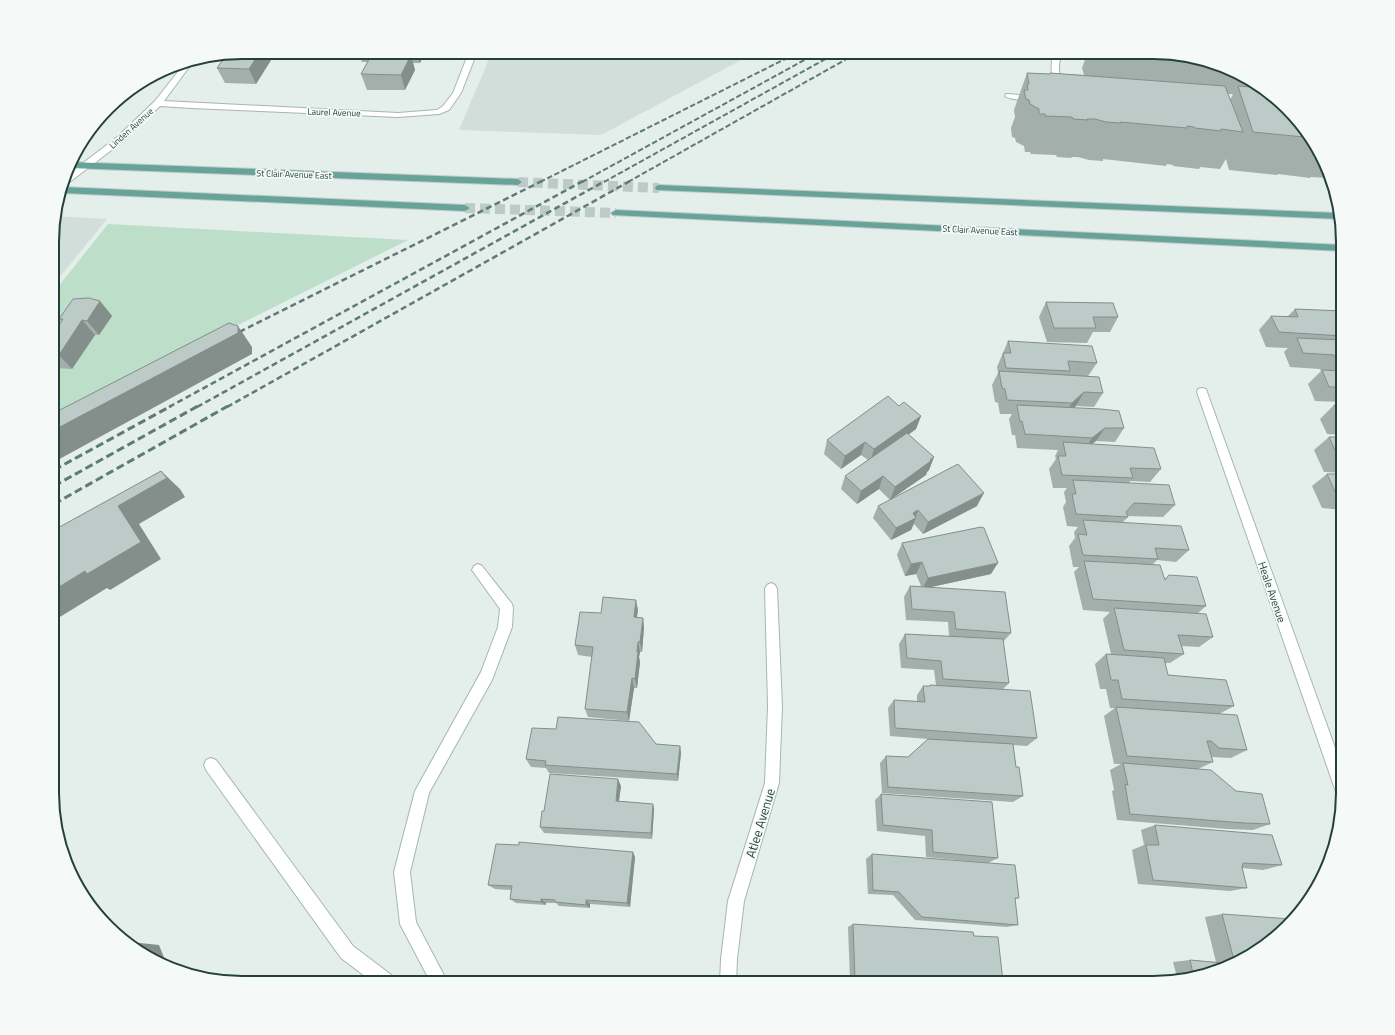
<svg xmlns="http://www.w3.org/2000/svg" width="1395" height="1035" viewBox="0 0 1395 1035" font-family="'Titillium Web',sans-serif">
<rect width="100%" height="100%" fill="#e4eeea"/>
<g fill="#d2ded9">
<path d="M492 52H756L601 135 459 130Z"/>
<path d="M54 216 107 219 54 284Z"/>
</g>
<path fill="#bddfc9" d="M108 224 408 240 54 417V292Z"/>
<g fill="none" stroke-linecap="round" stroke-linejoin="round">
<g stroke="#bdcbc7" stroke-width="10" stroke-dasharray="10 5" stroke-linecap="butt">
<path d="M518 182 659 188"/>
<path d="M465 208 616 213"/>
</g>
<defs>
<g id="minor">
<path d="M469 52H477L461 93 449 110 439 114 398 117 191 108 160 106 122 142 67 184 64 185 66 176 116 138 155 101 184 64 192 63 164 101 398 113 437 110 443 106 453 93Z"/>
<path d="M1056 52H1065C1055 61 1060 76 1062 88L1058 90 1054 88C1053 78 1048 61 1056 52Z"/>
<path d="M1006 94 1035 96 1039 98C1034 102 1010 100 1005 96Z"/>
<path d="M1202 388 1206 389 1207 392 1343 770V799L1338 797 1336 792 1197 392 1198 389Z"/>
<path d="M478 564 482 566 512 604 513 608 512 627 492 680 429 793 410 872 416 922 448 983H431L400 924 394 872 415 791 481 672 498 627 500 609 472 570 474 566Z"/>
<path d="M771 583 775 585 777 589 782 706 779 783 744 901 737 959 736 983H720L721 959 728 901 765 783 768 706 765 589 767 585Z"/>
<path d="M211 758 216 760 353 946 394 977 396 983H374L341 958 206 770 204 765 206 760Z"/>
</g>
<g id="major">
<path d="M70 162 518 179 522 182 518 185 70 168Z"/>
<path d="M659 185 1338 213 1340 219 656 190 655 188 656 186Z"/>
<path d="M63 187 465 205 470 208 465 211 62 193Z"/>
<path d="M616 210 1343 245V251L613 215 611 213Z"/>
</g>
</defs>
<use href="#minor" stroke="#a6b6b2" stroke-width="2"/>
<use href="#major" stroke="#c1cac8" stroke-width="2"/>
<use href="#minor" fill="#fff" fill-rule="evenodd"/>
<use href="#major" fill="#68a39a" fill-rule="evenodd"/>
<g stroke="#5e7b76" stroke-width="2" stroke-dasharray="5.5 2.5" stroke-linecap="butt">
<path d="M540 182 799 52"/>
<path d="M582 182 819 52"/>
<path d="M604 182 838 52"/>
<path d="M628 182 859 52"/>
</g>
<g stroke="#5e7b76" stroke-width="2.5" stroke-dasharray="6 3.5" stroke-linecap="butt">
<path d="M231 336 542 181"/>
<path d="M169 407 583 181"/>
<path d="M197 407 605 181"/>
<path d="M227 407 630 181"/>
</g>
<g stroke="#5e7b76" stroke-width="3" stroke-dasharray="8 4" stroke-linecap="butt">
<path d="M54 470 171 406"/>
<path d="M54 486 198 406"/>
<path d="M54 504 228 406"/>
</g>
</g>
<g fill="#a2afab" fill-rule="evenodd">
<path d="M242 52H310L308 56H272L273 57 256 84 225 83 217 68 236 54Z"/>
<path d="M358 52H425L420 63H413L415 70 405 90H367L361 74 368 62H362Z"/>
<path d="M1088 52H1165L1225 66 1254 83 1252 87 1269 91 1323 158 1329 178 1311 177 1310 178 1278 174 1277 175 1229 170 1226 159 1220 169 1200 167 1199 169 1173 166V165L1167 164 1166 166 1103 159V161L1089 160 1078 157H1072L1071 158 1057 157 1056 155 1031 154 1030 152H1025L1024 146 1016 142 1015 138 1012 137 1011 128 1015 117 1014 110 1027 73 1049 74 1050 73 1084 75 1082 68ZM1228 94H1233L1230 100Z"/>
<path d="M100 301 112 316 99 335H95L72 369 54 368V333L62 322 59 319Z"/>
<path d="M1046 302 1118 317 1110 332H1093L1087 343 1047 342 1039 317Z"/>
<path d="M1295 309 1343 311V402L1315 401 1308 384 1321 371 1320 369 1290 367 1284 352 1288 348 1266 347 1259 330 1271 316H1288Z"/>
<path d="M1008 341 1097 363 1088 376 1103 393 1094 407 1076 406 1074 408 1124 428 1115 442 1096 441 1092 444 1161 469 1150 482 1130 481 1129 483 1175 505 1163 517 1127 516 1128 517 1123 522 1189 550 1176 562 1157 560 1152 565 1165 579 1169 575 1206 606 1197 614 1213 637 1199 647 1182 646 1184 654 1170 663H1165L1168 675 1234 706 1219 714 1247 750 1231 758 1212 757 1213 762 1198 769 1270 824 1253 830 1227 829 1117 820 1112 791 1114 790 1110 770 1121 764H1114L1104 716 1115 708H1110L1106 689H1100L1095 664 1106 654H1111L1103 619 1110 612 1083 610 1074 572 1079 567H1073L1069 546 1075 538 1074 532 1078 527 1067 526 1063 507 1066 502 1064 492 1067 488H1053L1049 469 1056 459 1055 456 1058 450 1017 448 1015 435H1012L1009 419 1012 414H1000L998 403 995 402 992 385 998 373 997 367Z"/>
<path d="M1334 405H1343V435L1327 434 1320 419Z"/>
<path d="M899 406 921 416 916 429 908 435 934 457 929 470 927 472 926 475 891 499 977 506 923 534 914 524 911 530 891 540 873 518 878 506 890 500 879 489 857 504 841 489 845 476 868 460 861 455 841 469 824 454 827 440Z"/>
<path d="M1329 437H1343V473L1324 472 1314 450Z"/>
<path d="M1327 474H1343V510L1322 508 1312 486Z"/>
<path d="M902 543 991 574 931 587 1011 633 1003 642 1009 683 1003 689 1037 738 1027 746 1013 745 1016 767 1023 796 1013 802 882 793 880 763 886 756 908 757 928 739 890 736 888 708 894 700 917 701V695L923 686H929L930 685H936L934 670 901 668 899 644 905 634 949 636 948 622 906 620 904 597 910 586H921L916 574 905 576 897 555Z"/>
<path d="M638 610 637 617 643 618 644 628 642 652H640L639 657 640 662 637 688H634L629 721 588 717 585 709 592 657 578 655 575 645 601 613Z"/>
<path d="M656 744 680 746 681 753 678 781 549 773 546 768 531 767 526 759Z"/>
<path d="M621 786 619 801 653 804 654 810 652 839 544 833 540 827 544 811Z"/>
<path d="M881 794 998 858 988 863 926 857 925 836 877 831 875 800Z"/>
<path d="M1155 825 1282 865 1263 870 1242 868 1247 888 1230 891 1138 884 1132 850 1144 845 1141 830Z"/>
<path d="M872 854 1019 898 1015 899 1018 925 1007 927 915 920 893 895 868 894 866 859Z"/>
<path d="M635 857 630 907 590 904V908L559 906 556 903H546V905L516 903 510 899 511 890 495 889 488 885Z"/>
<path d="M1222 914 1237 963 1177 977 1173 962 1190 960 1216 962 1205 917Z"/>
<path d="M853 924 974 936 1003 982 994 983 978 982 979 983H878L850 980 848 927Z"/>
</g>
<g fill="#848e8b">
<path d="M260 52H271L273 57 256 84 249 69Z"/>
<path d="M306 52H310L308 56Z"/>
<path d="M416 52H425L420 63Z"/>
<path d="M407 54 409 59 411 55 415 70 405 90 401 75Z"/>
<path d="M100 301 112 316 99 335 87 321Z"/>
<path d="M82 320 95 335 72 369 59 355Z"/>
<path d="M238 326 252 347V354L54 462V430Z"/>
<path d="M1084 392 1076 406 1063 417 1072 403Z"/>
<path d="M921 416 916 429 870 462 874 449Z"/>
<path d="M1105 428 1096 441 1083 451 1092 438Z"/>
<path d="M865 442 861 455 841 469 845 456Z"/>
<path d="M934 457 929 470 927 472 926 475 890 500 895 487Z"/>
<path d="M161 471 180 489 185 497 139 524 161 559 110 590 107 588 55 620 54 619V590L85 571 118 506Z"/>
<path d="M883 476 879 489 857 504 861 491Z"/>
<path d="M984 493 977 506 923 534 928 522Z"/>
<path d="M918 510 915 519 916 518 911 530 891 540 896 528 913 513Z"/>
<path d="M922 562 916 574 905 576 911 564Z"/>
<path d="M998 563 991 574 922 589 928 578Z"/>
<path d="M636 600 638 610 635 627 634 617Z"/>
<path d="M643 618 644 628 642 652 640 642Z"/>
<path d="M638 642 640 652 639 657 640 662 637 688 635 679Z"/>
<path d="M632 678 634 688 629 721 627 712Z"/>
<path d="M680 746 681 753 678 781 677 774Z"/>
<path d="M618 779 621 786 618 807 616 801Z"/>
<path d="M653 804 654 810 652 839 651 833Z"/>
<path d="M633 852 635 857 630 907 627 903Z"/>
<path d="M541 899 546 903V905L541 902Z"/>
<path d="M586 900 590 904V908L586 905Z"/>
<path d="M140 943 159 945 167 965 144 953Z"/>
</g>
<g fill="#bccbc7" stroke="#848e8b">
<path d="M242 52H260L249 69 217 68 226 55 232 54H236V53Z"/>
<path d="M373 52 407 54V55H411L401 75 361 74Z"/>
<path d="M1109 52H1132L1134 58 1110 56Z"/>
<path d="M1137 52H1165L1179 56Z"/>
<path d="M1027 73 1050 74V73L1225 86 1243 132 1221 129V131L1195 128 1194 127 1187 126V128L1120 122 1121 123 1106 122 1095 119H1087L1088 120 1073 119 1072 117 1045 116V114H1039V109L1030 104 1029 100 1026 99 1024 90H1028L1027 84H1029Z"/>
<path d="M1238 86 1263 88 1269 91 1305 136H1303L1304 137 1253 132Z"/>
<path d="M89 298 100 301 87 321 82 320 59 355H54V333L63 319H59L73 299Z"/>
<path d="M1046 302 1113 303 1118 317H1093L1096 328H1054Z"/>
<path d="M1295 309 1343 311V336L1279 332 1271 316 1298 317Z"/>
<path d="M229 323 238 326V333L54 430V413Z"/>
<path d="M1297 338 1343 340V367H1340L1334 355 1303 353Z"/>
<path d="M1008 341 1092 346 1097 363 1068 361 1070 371 1006 368 1003 353H1011Z"/>
<path d="M1322 370 1343 371V387H1329Z"/>
<path d="M999 371 1099 377 1103 393 1084 392 1072 403 1007 400 1005 389 1002 388Z"/>
<path d="M888 396 899 406 904 402 921 416 874 449 865 442 845 456 827 440Z"/>
<path d="M1017 405 1101 409 1119 411 1124 428H1105L1092 438 1025 434 1022 421 1020 422Z"/>
<path d="M1334 405H1343V421H1342Z"/>
<path d="M907 433 934 457 930 460 931 461 895 487 883 476 861 491 845 476Z"/>
<path d="M1329 437H1343V459H1339Z"/>
<path d="M1063 442 1154 448 1161 469 1130 468 1133 478 1062 475 1058 456H1066Z"/>
<path d="M958 464 984 493 928 522 918 510 913 513 916 518 896 528 878 506Z"/>
<path d="M161 471 167 478 118 506 141 542 87 574 85 571 54 590V530Z"/>
<path d="M1327 474H1343V496H1337Z"/>
<path d="M1073 480 1169 485 1175 505 1134 503 1126 512 1128 517 1076 514 1072 494H1076Z"/>
<path d="M1083 520 1181 526 1189 550 1155 548 1158 559 1083 555 1078 534 1087 535Z"/>
<path d="M981 527 984 528 998 563 928 578 922 562 911 564 902 543Z"/>
<path d="M1084 561 1160 565 1165 580 1169 575 1197 577 1206 606 1093 599Z"/>
<path d="M910 586 1005 592 1011 633 956 629 954 612 912 609Z"/>
<path d="M603 597 636 600 634 617 643 618 640 642H638L637 652H638L635 679 632 678 627 712 585 709 593 647 575 645 580 612 601 613Z"/>
<path d="M1114 608 1206 614 1213 637 1178 635 1184 654 1124 650Z"/>
<path d="M905 634 1003 639 1009 683 943 679 941 661 907 658Z"/>
<path d="M1106 654 1164 658 1168 675 1226 680 1234 706 1122 699 1118 680H1111Z"/>
<path d="M930 685 1030 691 1037 738 895 728 894 700 925 702 923 686H930Z"/>
<path d="M1116 707 1237 715 1247 750 1219 748 1211 741H1207L1213 762 1127 756Z"/>
<path d="M558 717 639 722 656 744 680 746 677 774 545 765 546 761 526 759 532 728 556 729Z"/>
<path d="M928 739 1013 744 1016 767H1019L1023 796 888 787 886 756 908 757Z"/>
<path d="M1123 763 1211 770 1236 791 1262 794 1270 824 1244 823 1130 814 1125 784 1128 785Z"/>
<path d="M550 774 618 779 616 801 653 804 651 833 540 827 542 811H544Z"/>
<path d="M881 794 992 802 998 858 933 852 932 830 883 825Z"/>
<path d="M1155 825 1272 835 1282 865 1243 863 1242 867 1247 888 1153 880 1146 845H1159Z"/>
<path d="M519 842 633 852 627 903 586 900V905L555 902V900L541 899V902L510 899 512 886 488 885 496 844 519 845Z"/>
<path d="M872 854 1015 865 1019 898H1015L1018 925 922 917 899 892 873 890Z"/>
<path d="M1222 914 1291 919 1237 963 1235 964Z"/>
<path d="M853 924 973 932 974 936 998 937 1003 982 978 980 979 983H895L855 979Z"/>
<path d="M140 943 144 953 134 948Z"/>
<path d="M1190 960 1234 964 1193 974Z"/>
</g>
<g text-anchor="middle" dominant-baseline="central" stroke-width="3.5" stroke-linejoin="round" paint-order="stroke">
<g font-size="9" fill="#23403b" stroke="#f5faf8">
<text transform="translate(334 112) rotate(2)">Laurel Avenue</text>
<text transform="translate(131 128) rotate(-42)">Linden Avenue</text>
<text transform="translate(294 174) rotate(2)">St Clair Avenue East</text>
<text transform="translate(980 230) rotate(3)">St Clair Avenue East</text>
</g>
<g font-size="11" fill="#23403b" stroke="#f5faf8">
<text transform="translate(1272 592) rotate(71)">Heale Avenue</text>
</g>
<g font-size="13" fill="#23403b" stroke="#f5faf8">
<text transform="translate(760 823) rotate(-73)">Atlee Avenue</text>
</g>
</g>
<path d="M0 0H1395V1035H0ZM242 59H1153A183 183 0 0 1 1336 242V793A183 183 0 0 1 1153 976H242A183 183 0 0 1 59 793V242A183 183 0 0 1 242 59Z" fill="#f5faf8" fill-rule="evenodd"/>
<path fill="none" stroke="#23403b" stroke-width="2" d="M242 59H1153A183 183 0 0 1 1336 242V793A183 183 0 0 1 1153 976H242A183 183 0 0 1 59 793V242A183 183 0 0 1 242 59Z"/>
</svg>
